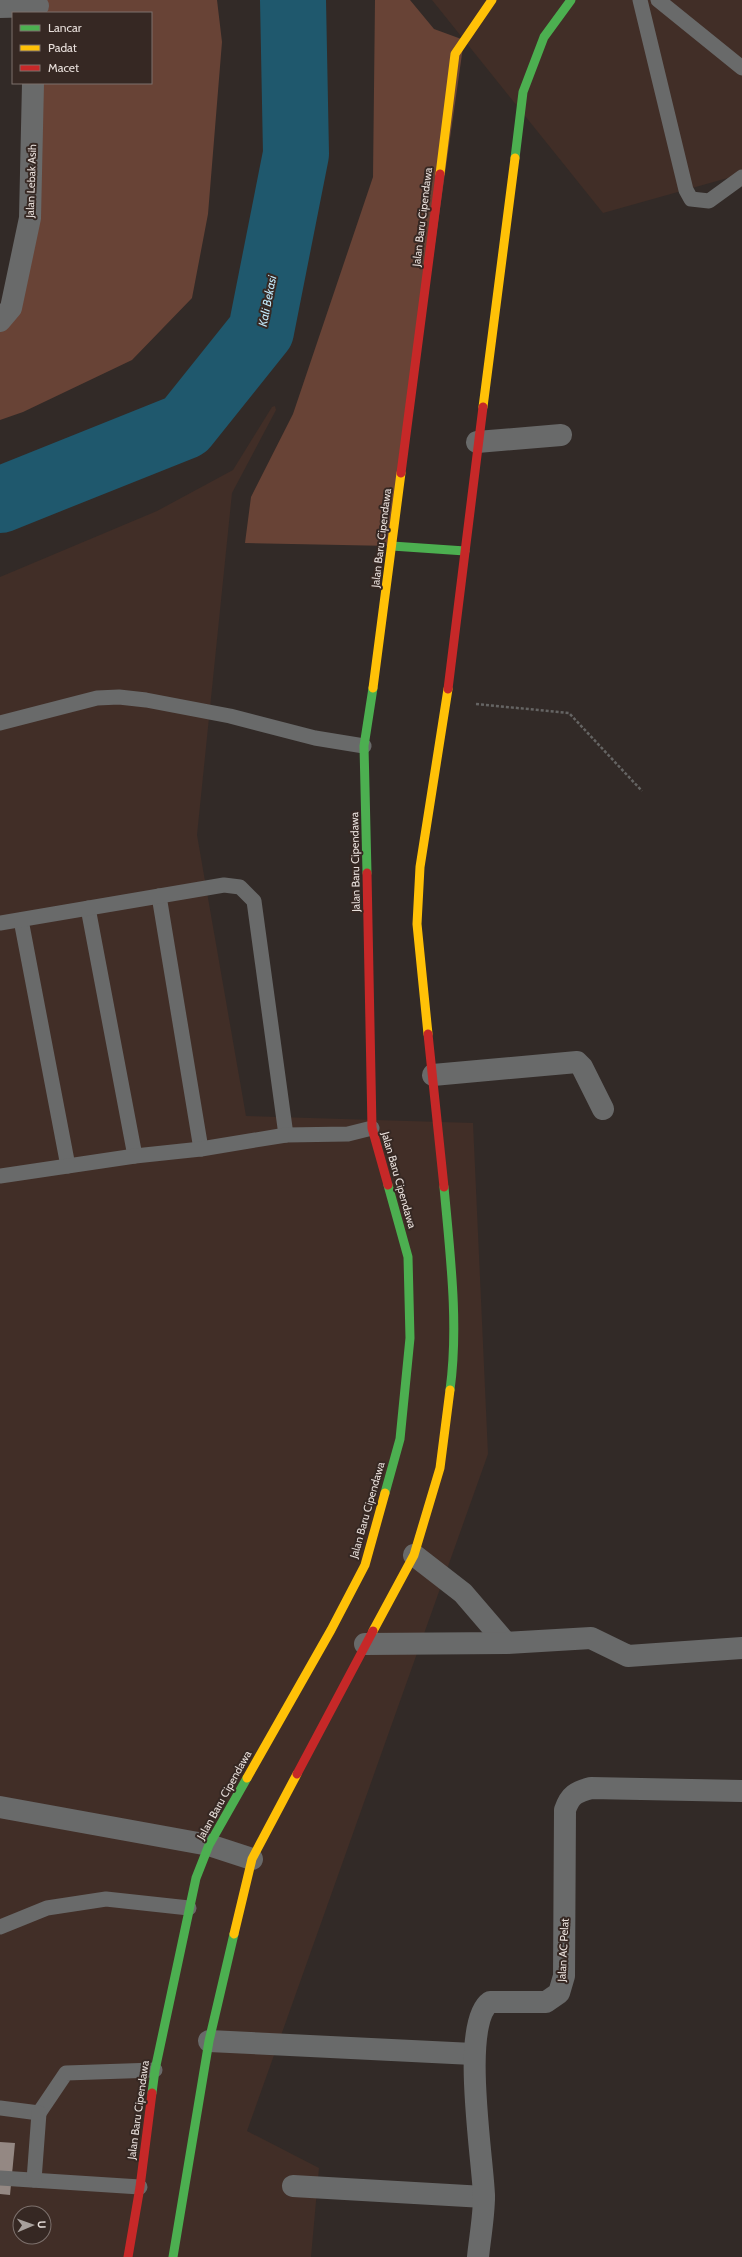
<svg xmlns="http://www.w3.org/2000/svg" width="742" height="2257" viewBox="0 0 742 2257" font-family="Cabin,sans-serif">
<rect width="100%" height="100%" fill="#322a27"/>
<g fill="#412e27" fill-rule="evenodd">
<path d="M432 0H742V174L603 213Z"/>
<path d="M275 406 276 410 232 493 197 835 246 1116 473 1123 488 1454 247 2131 319 2168 311 2257H0V577L157 511 233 470 272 407ZM20 2213H44V2237H20Z"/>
</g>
<g fill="#684336">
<path d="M38 0H217L222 42 208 214 192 298 132 360 23 412 0 420V321L11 308 33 83H151V13H38Z"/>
<path d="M375 0H410L434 29 464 40 392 546 245 543 251 497 293 414 373 177Z"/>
</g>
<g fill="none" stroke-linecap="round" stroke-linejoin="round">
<path stroke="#1f586d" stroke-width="66" d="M0 500 185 426 261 331 296 154 293 0"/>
</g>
<path fill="#948883" d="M0 2142 15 2143 10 2195 0 2194Z"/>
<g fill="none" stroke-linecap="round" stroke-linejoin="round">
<path stroke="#656463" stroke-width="2.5" stroke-dasharray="3 2" stroke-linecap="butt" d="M476 704 569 713 642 791"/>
<g stroke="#696a6a" stroke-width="15">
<path d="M640 0 686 190 691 199 709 201 742 177"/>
<path d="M658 0 742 68"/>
<path d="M0 723 97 698 119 697 146 700 230 716 315 738 364 746"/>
<path d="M159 896 201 1149"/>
<path d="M88 908 135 1156"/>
<path d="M21 920 68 1166"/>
<path d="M0 923 224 885 240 887 254 901 286 1135"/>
<path d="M0 1176 135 1156 201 1149 286 1135 348 1134 372 1128"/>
<path d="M0 1927 47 1908 106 1899 189 1908"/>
<path d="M0 2108 39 2113 66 2073 155 2070"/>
<path d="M0 2178 140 2187"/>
<path d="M34 2180 39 2113"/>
</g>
<g stroke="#696a6a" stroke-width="22">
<path d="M0 7 38 6"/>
<path d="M0 321 11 308 30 218 33 83"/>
<path d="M477 442 561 435"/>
<path d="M433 1075 577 1062 582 1067 603 1109"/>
<path d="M414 1555 463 1593 506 1643"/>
<path d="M365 1644 506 1643 591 1638 628 1656 742 1648"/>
<path d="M0 1807 209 1845 252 1859"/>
<path d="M209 2041 473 2054"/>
<path d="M293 2186 484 2197"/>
<path d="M478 2257C480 2237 484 2216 484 2196 483 2159 460 2023 490 2002H546L559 1993 564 1976 565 1810C570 1795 576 1792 591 1788L742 1791"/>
</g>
<g stroke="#4caf50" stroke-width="9">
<path d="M515 158 523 92 544 37 571 0"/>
<path d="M392 546 465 551"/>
<path d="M367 873 364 746 373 688"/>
<path d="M444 1187C450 1254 459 1324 450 1390"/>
<path d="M385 1493 400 1439 410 1338 408 1257 388 1185"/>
<path d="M152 2093 155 2070 196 1878 209 1845 247 1778"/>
<path d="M173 2257 209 2041 234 1934"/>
</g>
<g stroke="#ffc107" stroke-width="9">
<path d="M440 174 455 54 492 0"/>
<path d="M483 407 515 158"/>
<path d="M373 688 401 473"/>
<path d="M428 1034 417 924 420 867 448 689"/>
<path d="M373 1631 414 1555 440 1468 450 1390"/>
<path d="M247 1778 331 1630 365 1565 385 1493"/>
<path d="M234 1934 252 1859 297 1774"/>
</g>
<g stroke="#c62828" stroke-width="9">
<path d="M401 473 440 174"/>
<path d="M448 689 483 407"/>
<path d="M367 873 372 1128 388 1185"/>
<path d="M428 1034 444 1187"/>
<path d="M297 1774 373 1631"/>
<path d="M128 2257 140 2187 152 2093"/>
</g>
</g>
<g text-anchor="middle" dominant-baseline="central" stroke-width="4" stroke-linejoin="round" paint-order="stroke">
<g font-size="11" fill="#e8dfdb" stroke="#362823">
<text transform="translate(31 181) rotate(-88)">Jalan Lebak Asih</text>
<text transform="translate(422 217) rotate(-83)">Jalan Baru Cipendawa</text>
<text transform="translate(381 538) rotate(-83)">Jalan Baru Cipendawa</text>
<text transform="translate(355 862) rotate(-91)">Jalan Baru Cipendawa</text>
<text transform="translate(399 1180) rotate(74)">Jalan Baru Cipendawa</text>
<text transform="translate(367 1510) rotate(-74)">Jalan Baru Cipendawa</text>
<text transform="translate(224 1795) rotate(-61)">Jalan Baru Cipendawa</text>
<text transform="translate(563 1950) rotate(-87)">Jalan AC Pelat</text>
<text transform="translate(138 2110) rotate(-82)">Jalan Baru Cipendawa</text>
</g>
<g font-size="12" font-style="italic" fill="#c1e9fb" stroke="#362823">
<text transform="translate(267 301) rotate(-79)">Kali Bekasi</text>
</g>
</g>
<rect x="12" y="12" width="140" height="72" fill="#362823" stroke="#7d716d"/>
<rect x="20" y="25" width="20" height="6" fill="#4caf50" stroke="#7d716d"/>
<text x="48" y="32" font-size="12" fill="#e8dfdb">Lancar</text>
<rect x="20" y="45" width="20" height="6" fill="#ffc107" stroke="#7d716d"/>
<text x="48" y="52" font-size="12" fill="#e8dfdb">Padat</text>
<rect x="20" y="65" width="20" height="6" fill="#c62828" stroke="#7d716d"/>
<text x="48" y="72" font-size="12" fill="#e8dfdb">Macet</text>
<g transform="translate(32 2225) rotate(88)"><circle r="19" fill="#362823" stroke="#7d716d"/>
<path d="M0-3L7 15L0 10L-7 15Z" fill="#a8a09c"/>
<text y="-6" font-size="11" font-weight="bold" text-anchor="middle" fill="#e8dfdb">U</text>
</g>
</svg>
